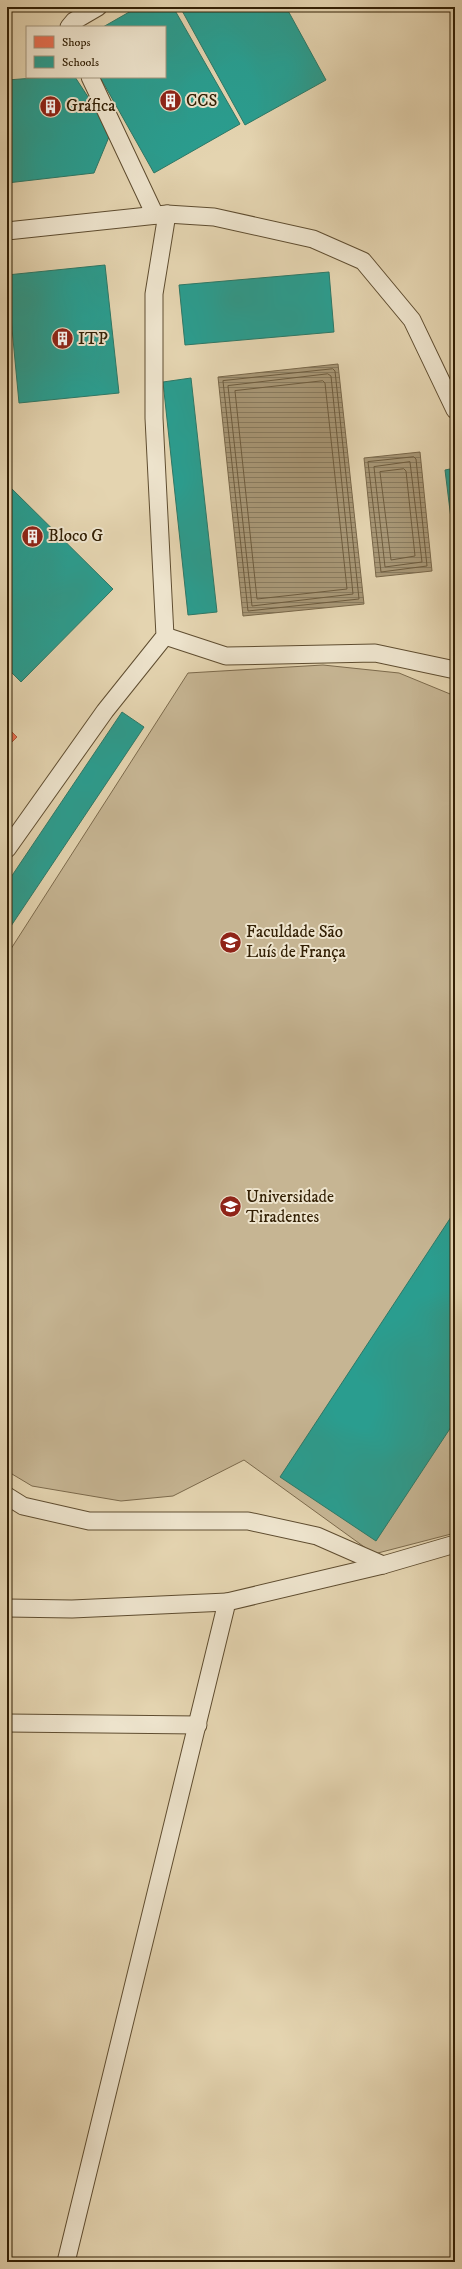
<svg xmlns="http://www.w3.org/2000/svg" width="462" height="2269" viewBox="0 0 462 2269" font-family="'IM FELL DW Pica',serif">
<defs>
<pattern id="water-rules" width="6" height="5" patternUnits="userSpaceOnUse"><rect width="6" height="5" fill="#a89776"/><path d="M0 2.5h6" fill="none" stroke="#897b5f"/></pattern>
</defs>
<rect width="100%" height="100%" fill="#e4d4b0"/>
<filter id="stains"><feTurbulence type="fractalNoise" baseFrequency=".005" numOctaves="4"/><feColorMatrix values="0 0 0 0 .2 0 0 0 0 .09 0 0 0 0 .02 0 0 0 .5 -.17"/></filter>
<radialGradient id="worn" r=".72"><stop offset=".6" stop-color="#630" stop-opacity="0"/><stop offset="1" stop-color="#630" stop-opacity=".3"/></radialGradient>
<path fill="#c6b593" stroke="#7c6a4c" d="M323 665 399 673 455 696V1533L374 1554 244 1460 173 1496 121 1501 32 1486 7 1471V955L188 673Z"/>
<g fill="url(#water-rules)" stroke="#796749">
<path d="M338 364 364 604 243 616 218 377Z"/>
<path d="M420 452 432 571 376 577 364 458Z"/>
</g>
<path fill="#e76f51" stroke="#b1573a" d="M7 727 17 737 7 747Z"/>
<g fill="#2a9d8f" stroke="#2d7866">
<path d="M138 7H173L240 124 154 173 100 77H165V27H103Z"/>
<path d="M180 7H286L326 80 245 125Z"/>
<path d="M48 77H75L111 132 94 173 7 183V80Z"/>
<path d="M105 265 119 393 19 403 7 275Z"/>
<path d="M329 272 334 332 185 345 179 285Z"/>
<path d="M191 378 217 612 188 615 163 382Z"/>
<path d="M455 468V551L445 470Z"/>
<path d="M7 484 113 589 21 682 7 668Z"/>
<path d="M122 712 144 727 7 932V883Z"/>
<path d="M455 1211V1421L376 1541 280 1477Z"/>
</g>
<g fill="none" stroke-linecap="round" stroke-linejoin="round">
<g stroke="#6e5c3e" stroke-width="1">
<path d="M333 369 335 371 359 599 248 611 223 381Z"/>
<path d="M328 374 331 376 353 594 252 606 228 386Z"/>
<path d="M323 381 325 383 347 589 257 599 235 391Z"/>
<path d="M414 457 416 459 427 566 381 572 368 462Z"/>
<path d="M410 462 422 562 385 567 374 467Z"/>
<path d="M404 469 406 471 415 556 391 560 380 472Z"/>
</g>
<defs>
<g id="service">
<path d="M69 27 74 21 98 7"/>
<path d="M90 77 155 215"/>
<path d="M7 231 167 214 214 217 313 239 363 261 412 320 455 410"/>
<path d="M165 636 226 656 375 653 455 670"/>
<path d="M7 849 105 711 165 636 154 418V294L167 214"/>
<path d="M7 1496 23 1506 89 1521H248L317 1536 383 1565"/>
<path d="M7 1608 72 1609 227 1602"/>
<path d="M7 1723 198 1725"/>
<path d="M66 2262 227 1602 383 1565 455 1544"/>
</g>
</defs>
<use href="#service" stroke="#5f4d30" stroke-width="19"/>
<use href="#service" stroke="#ede3cc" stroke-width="17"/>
</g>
<defs>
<symbol id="building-disc" viewBox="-11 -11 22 22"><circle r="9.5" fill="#8f2418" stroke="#ede3cc"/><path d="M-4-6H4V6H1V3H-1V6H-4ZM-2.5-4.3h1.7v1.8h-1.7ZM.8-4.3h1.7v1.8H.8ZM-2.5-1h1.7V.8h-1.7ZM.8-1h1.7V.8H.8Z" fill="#fff"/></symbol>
<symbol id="university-disc" viewBox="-11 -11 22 22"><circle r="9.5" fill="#8f2418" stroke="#ede3cc"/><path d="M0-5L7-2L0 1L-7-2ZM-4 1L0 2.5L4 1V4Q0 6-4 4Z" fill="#fff"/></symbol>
</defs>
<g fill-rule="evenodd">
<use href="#building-disc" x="158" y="88" width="25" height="25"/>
<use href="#building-disc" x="38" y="94" width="25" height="25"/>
<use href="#building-disc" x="50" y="326" width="25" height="25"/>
<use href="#building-disc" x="20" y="524" width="25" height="25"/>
<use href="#university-disc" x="218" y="930" width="25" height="25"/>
<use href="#university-disc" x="218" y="1194" width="25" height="25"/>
</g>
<g text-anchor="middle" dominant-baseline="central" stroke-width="4" stroke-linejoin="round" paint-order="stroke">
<g font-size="17" fill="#332005" stroke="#ede3cc" text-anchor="start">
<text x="186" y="101">CCS</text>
<text x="66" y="106">Gráfica</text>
<text x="78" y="339">ITP</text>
<text x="48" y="536">Bloco G</text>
<text x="246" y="932">Faculdade São<tspan x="246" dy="20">Luís de França</tspan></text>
<text x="246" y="1197">Universidade<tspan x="246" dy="20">Tiradentes</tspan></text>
</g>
</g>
<rect width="462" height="2269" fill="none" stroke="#e4d4b0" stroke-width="24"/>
<rect x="8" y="8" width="446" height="2253" fill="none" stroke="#332005" stroke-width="2"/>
<rect x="12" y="12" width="438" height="2245" fill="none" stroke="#332005"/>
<rect x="26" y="26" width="140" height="52" fill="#ede3cc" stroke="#a3957c"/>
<rect x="34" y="36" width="20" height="12" fill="#e76f51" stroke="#a3957c"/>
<text x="62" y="46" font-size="12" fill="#332005">Shops</text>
<rect x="34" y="56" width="20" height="12" fill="#2a9d8f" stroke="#a3957c"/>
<text x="62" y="66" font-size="12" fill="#332005">Schools</text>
<rect width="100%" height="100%" filter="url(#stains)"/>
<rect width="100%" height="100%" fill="url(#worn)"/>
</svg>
